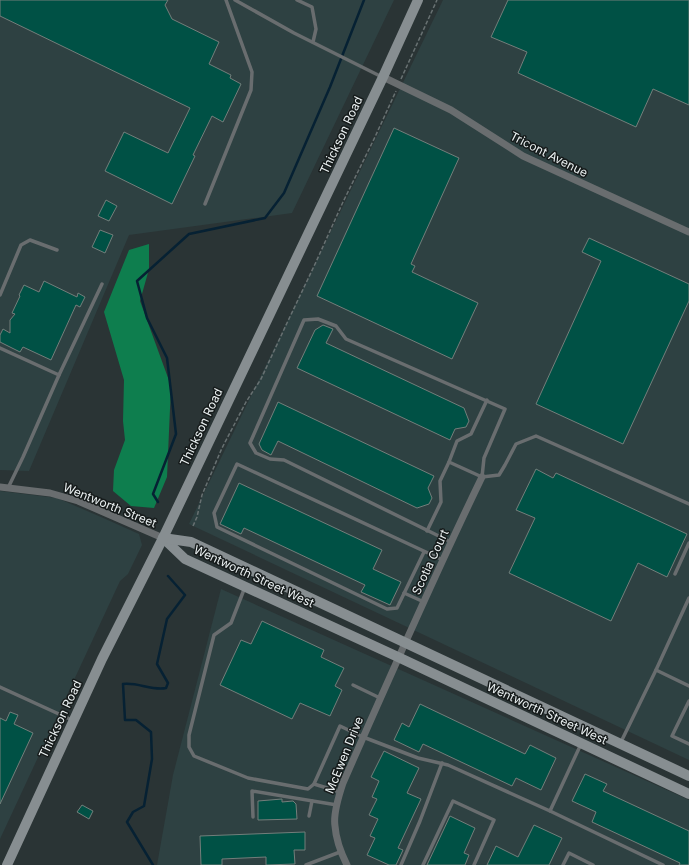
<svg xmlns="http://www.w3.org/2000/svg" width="689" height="865" viewBox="0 0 689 865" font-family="Inter,sans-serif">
<rect width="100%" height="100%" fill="#2a3435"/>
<g fill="#2e4142">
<path d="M0 0H394L292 213 129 235 29 471 0 470Z"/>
<path d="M443 0H689V760L189 524Z"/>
<path d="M0 491 57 498 101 517 139 534 142 545 128 574 120 581 0 839Z"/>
<path d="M221 589 689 800V865H157L173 775Z"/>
</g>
<path fill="#0e7e4e" d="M149 244V269L140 301 171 386 167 477 154 508 131 506 113 491 114 470 125 440 123 421 124 380 104 312 129 250Z"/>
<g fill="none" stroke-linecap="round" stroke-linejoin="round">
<g stroke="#062133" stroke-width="2.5">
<path d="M158 502 153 494 176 434 167 358 147 318 137 281 189 234 265 218 284 193 330 87 364 0"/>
<path d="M153 865 127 822 133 812 144 806 152 759 151 732 136 720H125L123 684C138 682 152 691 166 688L168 683 157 664 167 619 185 595 168 576"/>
</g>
</g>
<g fill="#005145" stroke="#737e7b">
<path d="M0 0H168L165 5 172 19 219 42 209 64 231 75 230 78 241 84 223 122 212 116 193 155 195 156 172 204 105 171 124 132 168 153 190 108 0 16Z"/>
<path d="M508 0H689V105L653 89 636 127 518 73 527 52 491 37Z"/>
<path d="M394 128 459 158 411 264 415 266 412 272 478 303 452 359 317 296Z"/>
<path d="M106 200 117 206 109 221 98 216Z"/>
<path d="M100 230 113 235 105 253 92 247Z"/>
<path d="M589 238 689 284V301L623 444 536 404 601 261 582 252Z"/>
<path d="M44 281 77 297 78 293 85 297 80 307 76 305 51 360 23 347 20 352 0 342V335L3 329 10 333V320L15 314 12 313 20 296 19 295 24 285 39 292Z"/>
<path d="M323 325 333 329 326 343 464 408 469 421 466 427 455 429 450 440 297 368 315 330Z"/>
<path d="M278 402 434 476 428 488 432 498 429 504 417 508 278 441 271 455 262 450 259 444Z"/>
<path d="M536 469 553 478 556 473 687 534 667 577 638 563 611 621 509 573 535 518 516 510Z"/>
<path d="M239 483 382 550 373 569 401 582 390 605 361 592 365 585 244 528 241 534 220 524Z"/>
<path d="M262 621 324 650 321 657 344 668 335 686 342 690 330 716 300 703 292 719 220 685 241 640 251 644Z"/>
<path d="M420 704 525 754 530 745 556 758 541 790 516 778 512 786 423 744 419 752 394 740 402 723 409 727Z"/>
<path d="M10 712 18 715 14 724 33 733 0 804V718L6 721Z"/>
<path d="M384 751 419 768 407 793 421 799 398 848 403 850 396 865H389L367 855 375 838 370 836 378 819 369 815 377 799 372 797 379 781 371 777Z"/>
<path d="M585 774 607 784 603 791 689 831V865H679L680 863 592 822 596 812 572 801Z"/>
<path d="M282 799V802L293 801 296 804 297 819 258 820V801Z"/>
<path d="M82 805 93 811 89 819 77 812Z"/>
<path d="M450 816 475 828 464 853 469 855 465 865H427Z"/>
<path d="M534 825 562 838 549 865H487L496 846 518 857Z"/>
<path d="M305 832V850H294L295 864 266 865V857L222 859V865H201L200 836Z"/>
</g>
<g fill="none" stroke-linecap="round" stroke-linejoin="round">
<g stroke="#687172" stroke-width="1.5" stroke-dasharray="4 2" stroke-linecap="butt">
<path d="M401 79 437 0"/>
<path d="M193 526 197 517 202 495 222 448 246 402 261 379 287 323 316 262 343 202 375 137 396 91"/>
</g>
<g stroke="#696d6f" stroke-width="3.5">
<path d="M235 0 294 33 382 77"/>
<path d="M297 0 312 7 316 29 313 42"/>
<path d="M205 204 251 90 252 72 226 0"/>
<path d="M0 295 21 245 30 240 57 250"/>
<path d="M0 348 59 375 102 284"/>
<path d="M449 462 457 441 471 434 487 400"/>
<path d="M8 488 23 457 59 375"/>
<path d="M427 531 441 502 440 481 449 462 482 477 499 475 505 465 516 444 536 436 689 504"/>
<path d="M451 542 284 460 270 459 256 453 250 443 304 320 318 319 336 326 346 339 505 409 484 458 482 477"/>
<path d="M424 552 397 608 387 609 217 527 214 513 237 464 443 560"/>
<path d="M675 574 689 543"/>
<path d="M245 587 231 623 214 635 189 735V747L194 756 248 778 308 789 314 784 340 726 363 737 418 758 448 765 550 811 581 744"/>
<path d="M404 593 424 602"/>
<path d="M656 670 689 686"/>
<path d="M353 685 380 698"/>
<path d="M0 687 72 720"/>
<path d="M689 701 672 736 689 744"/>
<path d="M620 744 656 670 689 598"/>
<path d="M314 784 340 792"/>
<path d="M550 811 663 865"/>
<path d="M309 816 312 801"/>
<path d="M253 817 252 791 337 805"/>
<path d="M306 865 340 852"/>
<path d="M401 865 420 821 442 763"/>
<path d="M423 865 453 801 494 820 474 865"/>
<path d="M563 865 569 853 593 865"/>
</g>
<g stroke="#696d6f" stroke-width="7">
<path d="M383 77 451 110 523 156 689 232"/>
<path d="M0 487 50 493 78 501 163 538"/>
<path d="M347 865C341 853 336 840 335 826 333 814 339 795 343 783 388 681 433 578 482 477"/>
</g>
<g stroke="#878e91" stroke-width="10">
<path d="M163 538 185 559 398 657 689 794"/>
<path d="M163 538 191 542 689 776"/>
<path d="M7 865 102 659 163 538 383 77 418 0"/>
</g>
</g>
<g text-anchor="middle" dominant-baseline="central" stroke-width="3" stroke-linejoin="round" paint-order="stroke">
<g font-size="12" fill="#ebf1f2" stroke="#161b1b">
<text transform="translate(341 135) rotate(-65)">Thickson Road</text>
<text transform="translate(549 154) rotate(27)">Tricont Avenue</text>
<text transform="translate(201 427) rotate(-65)">Thickson Road</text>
<text transform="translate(110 505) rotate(22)">Wentworth Street</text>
<text transform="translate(430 562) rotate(-65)">Scotia Court</text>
<text transform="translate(254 576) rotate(25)">Wentworth Street West</text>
<text transform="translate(547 713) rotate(25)">Wentworth Street West</text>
<text transform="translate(60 719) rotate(-65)">Thickson Road</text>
<text transform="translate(344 755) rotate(-68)">McEwen Drive</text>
</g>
</g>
</svg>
